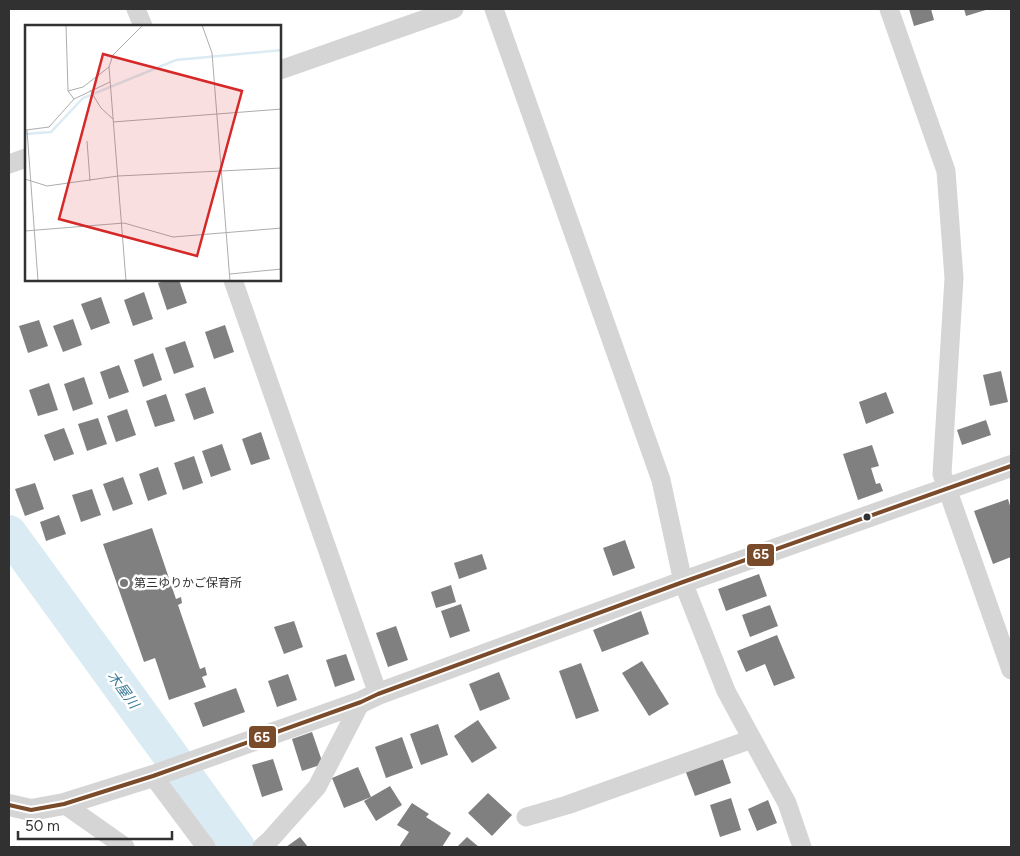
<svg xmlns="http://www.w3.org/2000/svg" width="1020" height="856" viewBox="0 0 1020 856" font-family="Figtree,'Noto Sans JP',sans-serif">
<rect width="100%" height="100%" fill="#fff"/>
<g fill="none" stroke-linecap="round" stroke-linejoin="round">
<path stroke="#dbebf3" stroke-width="36" d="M9 533 237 847"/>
</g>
<g fill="#808080">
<path d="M909 9H931L934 20 914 26Z"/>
<path d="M964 9H989L966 16Z"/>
<path d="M167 280H179L187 303 167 310 158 283Z"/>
<path d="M144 292 153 319 133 326 124 300Z"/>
<path d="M101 297 110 323 91 330 81 304Z"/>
<path d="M73 319 82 345 63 352 53 326Z"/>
<path d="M39 320 48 346 28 353 19 326Z"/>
<path d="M225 325 234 352 214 359 205 332Z"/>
<path d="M185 341 194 367 174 374 165 348Z"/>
<path d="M153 353 162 380 143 387 134 360Z"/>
<path d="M119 365 129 392 109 399 100 372Z"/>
<path d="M1001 371 1008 402 990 406 983 375Z"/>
<path d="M84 377 93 404 73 411 64 384Z"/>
<path d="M49 383 58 410 38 416 29 390Z"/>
<path d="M205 387 214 413 194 420 185 394Z"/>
<path d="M886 392 894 413 866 424 859 402Z"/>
<path d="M166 394 175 421 155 427 146 401Z"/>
<path d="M127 409 136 435 116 442 107 416Z"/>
<path d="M98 418 107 444 87 451 78 424Z"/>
<path d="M986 420 991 435 962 445 957 430Z"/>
<path d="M64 428 74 454 54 461 44 435Z"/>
<path d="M261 432 270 459 251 465 242 439Z"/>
<path d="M222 444 231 470 211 477 202 451Z"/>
<path d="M872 445 879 466 871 468 876 484 880 483 883 491 858 500 843 454Z"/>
<path d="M194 456 203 483 183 490 174 463Z"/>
<path d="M158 467 167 494 148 501 139 474Z"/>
<path d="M123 477 133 504 113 511 103 484Z"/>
<path d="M35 483 44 509 25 516 15 489Z"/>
<path d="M92 489 101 515 81 522 72 495Z"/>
<path d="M1008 499 1011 509V547L1010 548 1011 557 993 564 974 511Z"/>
<path d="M59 515 66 534 46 541 40 522Z"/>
<path d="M152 528 176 599 181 597 182 603 178 605 200 669 205 667 207 675 202 677 206 687 169 700 155 658 144 662 103 544Z"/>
<path d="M625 540 635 568 613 576 603 548Z"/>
<path d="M482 554 487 569 459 579 454 563Z"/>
<path d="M759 574 767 596 726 611 718 589Z"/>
<path d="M451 585 456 602 436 608 431 592Z"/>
<path d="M461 604 470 631 450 638 441 611Z"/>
<path d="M770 605 778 626 750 637 742 615Z"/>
<path d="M641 611 649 634 602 652 593 630Z"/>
<path d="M294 621 303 647 284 654 274 627Z"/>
<path d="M396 626 408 660 388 667 376 633Z"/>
<path d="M777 635 795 678 774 686 765 664 746 672 737 651Z"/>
<path d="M346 654 355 680 335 687 326 660Z"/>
<path d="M642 661 669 704 649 716 622 673Z"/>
<path d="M581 663 599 711 576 719 559 671Z"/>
<path d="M499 672 510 699 480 711 469 684Z"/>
<path d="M288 674 297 700 277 707 268 681Z"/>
<path d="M236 688 245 712 203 727 194 703Z"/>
<path d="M478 720 497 748 472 763 454 736Z"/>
<path d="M438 724 448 755 421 765 410 734Z"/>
<path d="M312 732 323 764 302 771 292 739Z"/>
<path d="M402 737 413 768 386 778 375 747Z"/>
<path d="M722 757 731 783 695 796 685 770Z"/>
<path d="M273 759 283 790 262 797 252 765Z"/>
<path d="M358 767 371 797 344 808 332 778Z"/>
<path d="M390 786 402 805 376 821 364 801Z"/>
<path d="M488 793 512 815 492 836 468 813Z"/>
<path d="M731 798 741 830 720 837 710 805Z"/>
<path d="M768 800 777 823 757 831 748 809Z"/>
<path d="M412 803 429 814 426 817 451 833 442 847H399L409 832 397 825Z"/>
<path d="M300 837 308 847H286Z"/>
<path d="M467 837 479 847H457Z"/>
</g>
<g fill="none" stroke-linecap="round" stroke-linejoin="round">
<g stroke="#d5d5d5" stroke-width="19">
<path d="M136 9 143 26"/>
<path d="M494 9 661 480 683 582 726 691 787 803 802 847"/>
<path d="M889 9 946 171 954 278 942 474 1011 670"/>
<path d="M280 70 454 9"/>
<path d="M9 164 26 158"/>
<path d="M233 280 378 694"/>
<path d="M153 776 206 847"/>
<path d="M64 804 125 847"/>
<path d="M526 817 567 805 752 739"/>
<path d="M262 847 269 841 317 787 361 702"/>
</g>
<path stroke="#d5d5d5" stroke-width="22" d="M9 805 31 810 64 804 153 776 361 702 378 694 683 582 1011 466"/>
<defs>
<path id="bus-1" d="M9 805 31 810 64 804 153 776 361 702 378 694 683 582 1011 466"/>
</defs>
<use href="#bus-1" stroke="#fff" stroke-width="8"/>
<use href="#bus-1" stroke="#7a4b2a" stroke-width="4"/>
</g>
<circle fill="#313131" stroke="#fff" stroke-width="2" cx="867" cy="517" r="4.5"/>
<circle fill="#797979" stroke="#fff" stroke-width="2" cx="124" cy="583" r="5"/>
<g text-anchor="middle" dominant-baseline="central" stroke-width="5" stroke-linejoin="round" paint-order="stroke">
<g font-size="12" fill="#313131" stroke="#fff" text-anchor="start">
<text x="134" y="583">第三ゆりかご保育所</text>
</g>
<g font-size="14" font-style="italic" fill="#3b7b97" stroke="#fff">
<text transform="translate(123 690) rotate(54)">木屋川</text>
</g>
</g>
<g transform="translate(25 25)">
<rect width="256" height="256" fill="#fff"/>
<path fill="none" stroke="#dbebf3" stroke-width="2.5" d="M0 109 26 107 58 73 151 35 257 25"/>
<path fill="none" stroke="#adadad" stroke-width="1" d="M41 0 43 66 49 74M177 0 187 28 205 256M65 65 76 83 88 94M43 66 58 62 84 42M88 97 257 84M1 105 24 102 49 74 85 57M2 105 13 256M62 116 65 156M0 154 22 161 93 151 257 143M0 206 99 198 148 212 257 203M205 249 257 244M101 256 84 42 88 30 118 0"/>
<path fill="#d62828" fill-opacity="0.15" stroke="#d62828" stroke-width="2.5" d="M78 29 217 66 172 231 34 194Z"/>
<rect width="256" height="256" fill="none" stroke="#313131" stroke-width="2.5"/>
</g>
<g stroke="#fff" stroke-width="2">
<rect x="746" y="543" width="29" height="24" rx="5" fill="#7a4b2a"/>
<rect x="248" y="725" width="29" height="24" rx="5" fill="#7a4b2a"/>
</g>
<g font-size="14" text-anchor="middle" font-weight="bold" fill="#fff">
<text x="761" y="559">65</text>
<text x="262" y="742">65</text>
</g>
<rect width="1020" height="856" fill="none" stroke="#313131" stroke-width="20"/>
<path d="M18 831v8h154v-8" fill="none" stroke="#313131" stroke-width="2.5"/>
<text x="25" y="831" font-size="15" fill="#313131" stroke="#ffffff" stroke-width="4" paint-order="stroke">50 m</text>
</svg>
